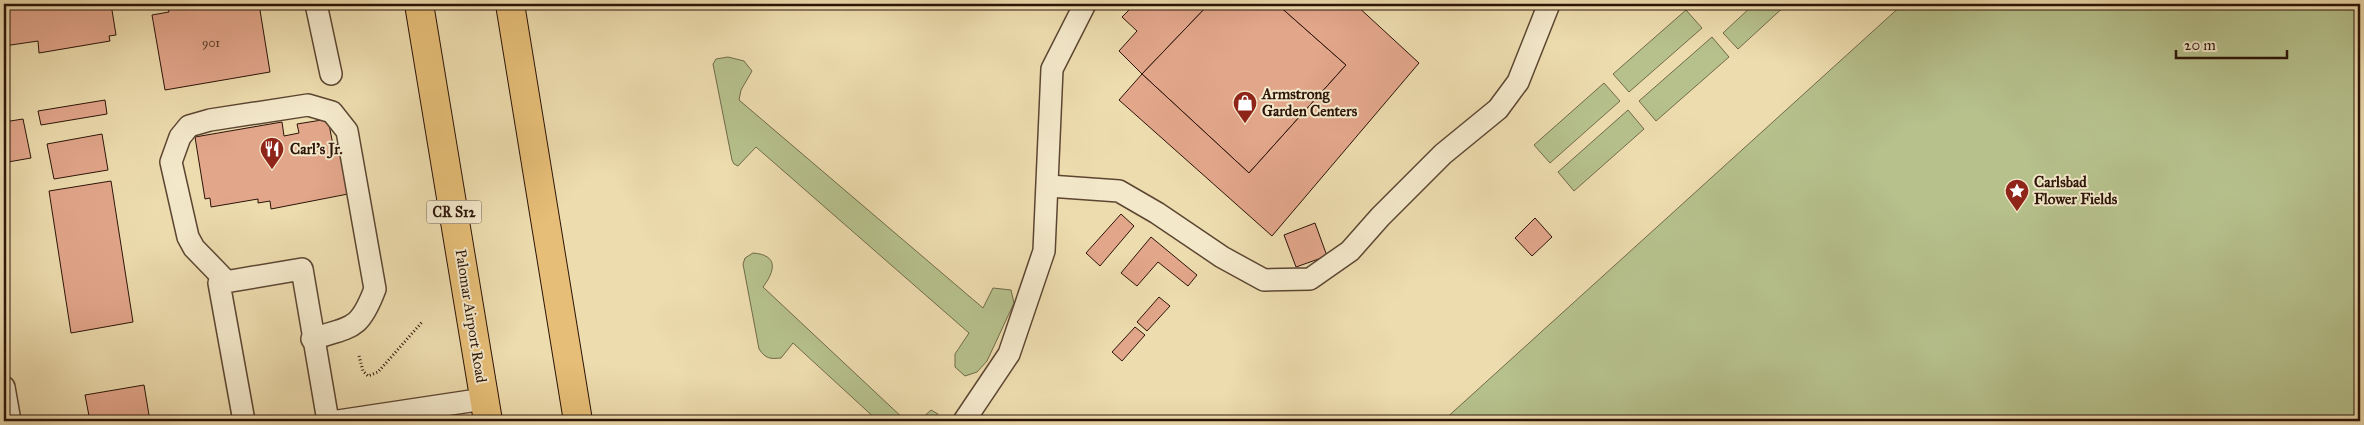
<svg xmlns="http://www.w3.org/2000/svg" width="2364" height="425" viewBox="0 0 2364 425" font-family="'IM FELL Great Primer',serif">
<rect width="100%" height="100%" fill="#eddcae"/>
<filter id="stains"><feTurbulence type="fractalNoise" baseFrequency=".004" numOctaves="4"/><feColorMatrix values="0 0 0 0 .2 0 0 0 0 .09 0 0 0 0 .02 0 0 0 .5 -.17"/></filter>
<radialGradient id="worn" r=".72"><stop offset=".6" stop-color="#630" stop-opacity="0"/><stop offset="1" stop-color="#630" stop-opacity=".3"/></radialGradient>
<g fill="#b6c18c" stroke="#716a4a">
<path d="M1754 4H1787L1738 49 1723 33Z"/>
<path d="M1903 4H2360V421H1443Z"/>
<path d="M1686 10 1702 28 1629 92 1613 74Z"/>
<path d="M1712 37 1729 57 1656 121 1639 101Z"/>
<path d="M728 57 744 61 752 71 741 90 739 100 983 308 993 288 1011 290 1014 303 987 361 977 372 965 376 955 367V354L969 333 756 147 738 166 734 164 732 160 713 64 716 59Z"/>
<path d="M1604 83 1620 101 1550 163 1534 145Z"/>
<path d="M1628 110 1644 129 1574 191 1558 172Z"/>
<path d="M753 253C779 255 775 271 763 287L906 421H878L793 343 781 358C770 359 766 359 759 349L743 264 745 258Z"/>
<path d="M931 410 938 414 935 421H919Z"/>
</g>
<g fill="#e2a68b" stroke="#2c1408">
<path d="M4 4H111L116 35 109 36 110 41 39 53 38 41 4 46Z"/>
<path d="M194 4H259L270 72 165 90 152 15 169 12 168 8Z"/>
<path d="M1135 4H1209L1142 74 1119 51 1137 31 1122 17Z"/>
<path d="M1209 4H1277L1346 65 1249 173 1142 74Z"/>
<path d="M1277 4H1355L1419 63 1272 236 1119 100 1142 74 1249 173 1346 65Z"/>
<path d="M105 100 107 114 41 125 38 111Z"/>
<path d="M23 119 31 158 8 162 4 138V122Z"/>
<path d="M328 119 333 145 340 144 348 194 271 209 270 201 258 203V199L211 207 210 198 205 199 195 137 282 122 284 136 299 133 297 124Z"/>
<path d="M102 134 108 170 54 179 47 144Z"/>
<path d="M111 181 133 322 71 333 49 191Z"/>
<path d="M1121 214 1134 226 1100 266 1086 253Z"/>
<path d="M1535 218 1552 237 1532 256 1515 238Z"/>
<path d="M1315 223 1327 256 1296 267 1284 235Z"/>
<path d="M1151 237 1197 275 1188 286 1158 262 1137 286 1121 273Z"/>
<path d="M1159 297 1170 306 1147 331 1137 322Z"/>
<path d="M1135 327 1145 335 1122 361 1112 352Z"/>
<path d="M144 385 150 421H90L85 395Z"/>
</g>
<g fill="none" stroke-linecap="round" stroke-linejoin="round">
<defs>
<g id="lane">
<path d="M316 4 331 74"/>
<path d="M1049 186 1119 191 1157 213 1222 257 1264 280 1310 279 1350 251 1380 217 1443 154 1498 109 1518 82 1549 4"/>
<path d="M226 281 194 248 188 237 171 162 180 137 189 126 210 120 308 105 332 112 347 131 375 289C359 331 352 326 312 339"/>
<path d="M4 387 10 421"/>
<path d="M244 421 219 283 302 269 328 421"/>
<path d="M338 421 484 399"/>
<path d="M964 421 1009 354 1044 251 1052 69 1085 4"/>
</g>
<g id="primary">
<path d="M419 4 488 421"/>
<path d="M510 4 578 421"/>
</g>
</defs>
<use href="#lane" stroke="#5c4632" stroke-width="24"/>
<use href="#primary" stroke="#2c1408" stroke-width="30"/>
<path stroke="#2c1408" stroke-width="3" stroke-dasharray="1 2.5" stroke-linecap="butt" d="M359 356 363 371 368 376 378 372 423 321"/>
<use href="#lane" stroke="#f3e8ca" stroke-width="21"/>
<use href="#primary" stroke="#e6be77" stroke-width="28"/>
</g>
<defs>
<symbol id="shop-pin" viewBox="-11 -11 22 30"><path d="M0 17L-7.5 6A9.5 9.5 0 1 1 7.5 6Z" fill="#8f2418" stroke="#f3e8ca"/><path d="M-5-2.5h2.3a2.7 3.5 0 0 1 5.4 0H5L5.5 6h-11ZM-1.5-2.5h3a1.5 2.3 0 0 0-3 0Z" fill="#fff"/></symbol>
<symbol id="restaurant-pin" viewBox="-11 -11 22 30"><path d="M0 17L-7.5 6A9.5 9.5 0 1 1 7.5 6Z" fill="#8f2418" stroke="#f3e8ca"/><path d="M-5-6h1v4h1v-4h1v4h1v-4h1v5L-1.5 .5V6h-2V.5L-5-1ZM5-6V6H3V1.5H1.5Q1.5-4 5-6Z" fill="#fff"/></symbol>
<symbol id="sight-pin" viewBox="-11 -11 22 30"><path d="M0 17L-7.5 6A9.5 9.5 0 1 1 7.5 6Z" fill="#8f2418" stroke="#f3e8ca"/><path d="M0-6L1.8-2.2L6-1.7L2.9 1.2L3.7 5.4L0 3.3L-3.7 5.4L-2.9 1.2L-6-1.7L-1.8-2.2Z" fill="#fff"/></symbol>
</defs>
<g fill-rule="evenodd">
<use href="#shop-pin" x="1231" y="89" width="28" height="38"/>
<use href="#restaurant-pin" x="258" y="135" width="28" height="38"/>
<use href="#sight-pin" x="2003" y="177" width="28" height="38"/>
</g>
<g text-anchor="middle" dominant-baseline="central" stroke-width="4" stroke-linejoin="round" paint-order="stroke">
<g font-size="12" fill="#5a3829">
<text x="211" y="43">901</text>
</g>
<rect fill="#f3e8ca" stroke="#685442" stroke-width="1" x="426.5" y="200.5" width="55" height="23" rx="4"/>
<g font-size="14" font-weight="bold" fill="#2c1408">
<text x="454" y="212">CR S12</text>
</g>
<g font-size="15" font-weight="bold" fill="#2c1408" stroke="#f3e8ca" text-anchor="start">
<text x="1262" y="94">Armstrong<tspan x="1262" dy="17">Garden Centers</tspan></text>
<text x="290" y="149">Carl's Jr.</text>
<text x="2034" y="182">Carlsbad<tspan x="2034" dy="17">Flower Fields</tspan></text>
</g>
<g font-size="15" fill="#2c1408" stroke="#f3e8ca">
<text transform="translate(471 316) rotate(81)">Palomar Airport Road</text>
</g>
</g>
<rect width="2364" height="425" fill="none" stroke="#eddcae" stroke-width="20"/>
<rect x="5" y="5" width="2354" height="415" fill="none" stroke="#2c1408" stroke-width="2.5"/>
<rect x="10" y="10" width="2344" height="405" fill="none" stroke="#2c1408"/>
<path d="M2176 50v8h111v-8" fill="none" stroke="#2c1408" stroke-width="2.5"/>
<text x="2184" y="50" font-size="15" fill="#2c1408" stroke="#f3e8ca" stroke-width="4" paint-order="stroke">20 m</text>
<rect width="100%" height="100%" filter="url(#stains)"/>
<rect width="100%" height="100%" fill="url(#worn)"/>
</svg>
